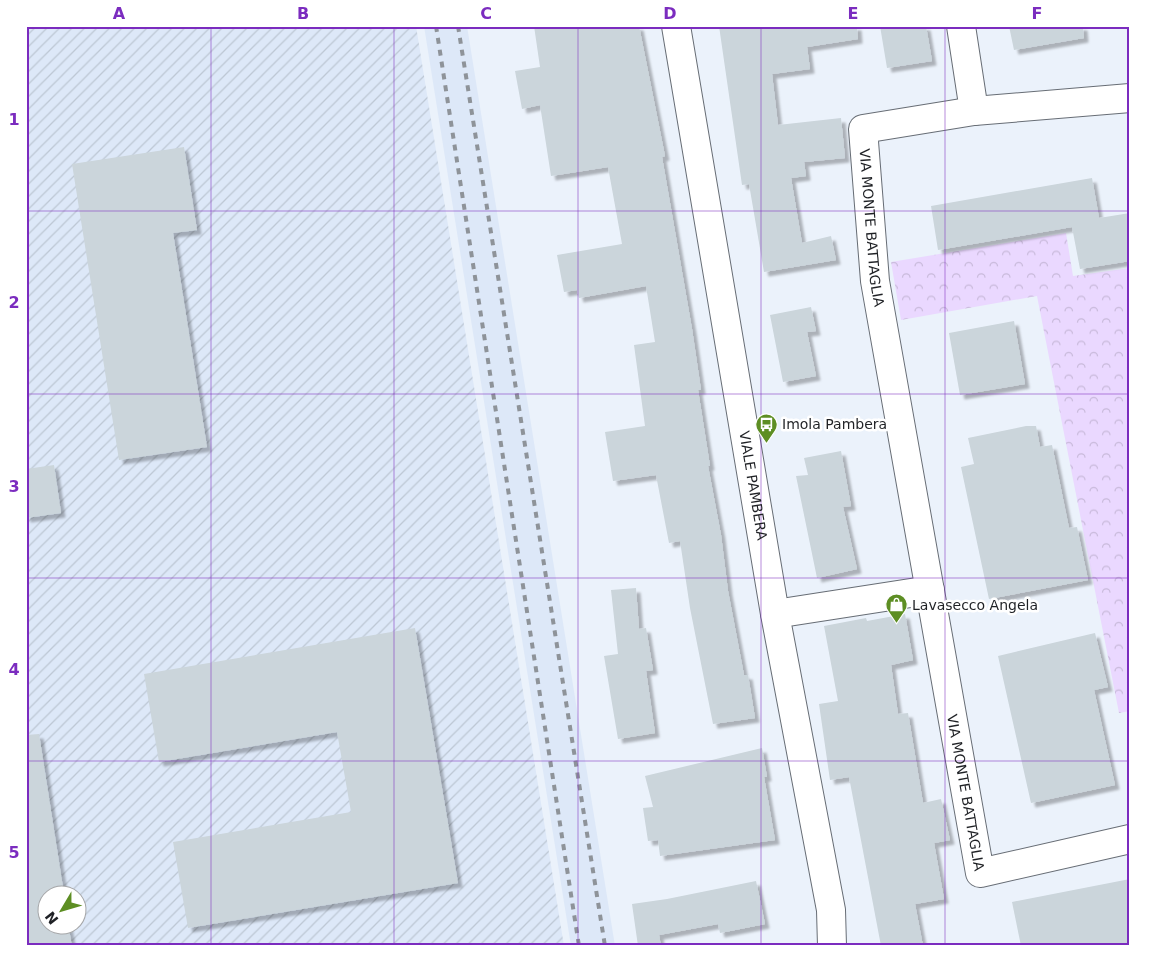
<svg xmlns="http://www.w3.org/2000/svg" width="1156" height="972" viewBox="0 0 1156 972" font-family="'DejaVu Sans',sans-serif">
<defs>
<pattern id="industrial-furrows" width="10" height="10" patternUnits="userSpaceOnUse" patternTransform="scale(1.25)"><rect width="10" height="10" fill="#dde8f8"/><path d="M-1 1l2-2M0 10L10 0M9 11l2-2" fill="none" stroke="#bdc7d4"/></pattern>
<pattern id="park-crowns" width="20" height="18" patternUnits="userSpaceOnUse" patternTransform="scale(1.25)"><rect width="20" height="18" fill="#ead8ff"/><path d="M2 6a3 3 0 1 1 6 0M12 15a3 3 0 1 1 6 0" fill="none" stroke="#c8b9da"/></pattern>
<filter id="shadow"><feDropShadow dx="4.5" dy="4.5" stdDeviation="1" flood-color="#0004"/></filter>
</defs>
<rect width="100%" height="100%" fill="#ebf2fb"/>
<path fill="#dde8f8" d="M424 26H467L615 946H571Z"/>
<path fill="url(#industrial-furrows)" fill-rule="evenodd" d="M26 26H416L564 946H26ZM48 894H78V924H48Z"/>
<path fill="url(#park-crowns)" d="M1066 233 1073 276 1130 268V711L1119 713 1037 296 901 320 891 262Z"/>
<g fill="#cbd5db" filter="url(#shadow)">
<path d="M534 26H639L665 156 662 157 692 329 701 390H698L710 466H708L721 535 728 591 744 675H748L755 718 713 724 690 608 680 541 669 543 656 475 613 481 605 432 645 426 634 345 655 342 646 286 579 298 577 290 564 292 557 255 622 244 608 167 551 176 540 105 522 109 515 71 540 67Z"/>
<path d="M719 26H857L858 39 807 47 810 69 772 74 778 125 841 118 845 158 804 162 806 176 791 178 802 243 831 236 836 260 764 272 749 184 742 185Z"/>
<path d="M880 26H926L932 61 887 68Z"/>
<path d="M1009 26H1083L1084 38 1014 50Z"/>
<path d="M184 147 197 230 173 233 207 447 119 460 72 164Z"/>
<path d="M1092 178 1099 218 1130 213V261L1080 269 1072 227 938 250 931 206Z"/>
<path d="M811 307 816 331 807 332 816 376 783 382 770 315Z"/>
<path d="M1014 321 1025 384 960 395 949 333Z"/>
<path d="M1026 426H1036L1040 447 1052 445 1069 528 1077 527 1088 580 989 599 961 467 974 464 968 438Z"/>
<path d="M841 451 851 506 843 507 857 569 817 578 796 476 808 475 804 458Z"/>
<path d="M54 465 61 513 26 518V469Z"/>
<path d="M636 588 639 629 646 628 653 670 646 671 655 733 618 739 604 656 618 654 611 590Z"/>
<path d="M905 614 913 660 891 665 898 714 908 713 923 803 941 799 950 840 934 843 944 899 915 904 923 946H881L849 777 830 780 819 704 838 701 824 626 866 618 867 621Z"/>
<path d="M415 628 458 883 188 928 173 842 351 812 337 732 159 762 144 674Z"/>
<path d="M1095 633 1108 687 1094 690 1115 785 1031 803 998 656Z"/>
<path d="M39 734 64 894H48V924H68L72 946H26V735Z"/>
<path d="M762 748 767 777H764L775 840 660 856 658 840 648 841 643 808 653 807 645 776Z"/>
<path d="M1130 879V942L1110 946H1021L1012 902Z"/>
<path d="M756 881 765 924 720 933 718 924 659 935 661 946H638L632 904 667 899Z"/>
</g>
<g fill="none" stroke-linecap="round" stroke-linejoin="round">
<defs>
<g id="minor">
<path id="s1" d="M676 26 775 614 831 910 832 946"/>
<path d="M961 26 974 111"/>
<path id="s2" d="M1130 98 974 111 863 129 875 281 980 873 1130 839"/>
<path d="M775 614 930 590"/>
</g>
</defs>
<use href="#minor" stroke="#676d75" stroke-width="30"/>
<use href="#minor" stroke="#fff" stroke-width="28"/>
<g stroke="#8e9399" stroke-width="4" stroke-dasharray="6 6" stroke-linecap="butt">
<path d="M436 26 579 946"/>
<path d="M458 26 605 946"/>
</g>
</g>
<path fill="none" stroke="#7b2cbf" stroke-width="1" stroke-opacity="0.55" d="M211 26V946M394 26V946M578 26V946M761 26V946M945 26V946M26 211H1130M26 394H1130M26 578H1130M26 761H1130"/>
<defs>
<symbol id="bus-pin" viewBox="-11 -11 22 30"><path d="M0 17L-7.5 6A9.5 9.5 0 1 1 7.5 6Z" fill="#5d8e23" stroke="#fff"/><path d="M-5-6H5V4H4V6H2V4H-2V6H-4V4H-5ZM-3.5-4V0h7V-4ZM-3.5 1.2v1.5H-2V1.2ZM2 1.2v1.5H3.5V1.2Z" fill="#fff"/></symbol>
<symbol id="shop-pin" viewBox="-11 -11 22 30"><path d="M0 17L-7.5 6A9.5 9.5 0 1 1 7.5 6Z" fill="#5d8e23" stroke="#fff"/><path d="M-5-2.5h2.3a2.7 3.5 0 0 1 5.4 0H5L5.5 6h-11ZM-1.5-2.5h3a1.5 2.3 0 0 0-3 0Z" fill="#fff"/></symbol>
</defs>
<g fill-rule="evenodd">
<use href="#bus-pin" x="754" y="412" width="25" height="34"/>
<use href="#shop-pin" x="884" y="592" width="25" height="34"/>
</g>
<g text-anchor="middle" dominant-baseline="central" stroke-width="5" stroke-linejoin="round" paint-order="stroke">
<g font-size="14" fill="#1f2125" stroke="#fff">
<text stroke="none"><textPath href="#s2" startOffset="368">VIA MONTE BATTAGLIA</textPath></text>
<text stroke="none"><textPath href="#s1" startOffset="466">VIALE PAMBERA</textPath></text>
<text stroke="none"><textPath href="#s2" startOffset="941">VIA MONTE BATTAGLIA</textPath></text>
</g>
<g font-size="14" fill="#1f2125" stroke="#fff" text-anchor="start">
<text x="782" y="424">Imola Pambera</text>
<text x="912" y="605">Lavasecco Angela</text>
</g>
</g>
<rect width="1156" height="972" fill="none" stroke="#ffffff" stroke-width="55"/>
<g transform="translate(62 910) rotate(232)"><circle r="24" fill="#ffffff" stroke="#a5a6a8"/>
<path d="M0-4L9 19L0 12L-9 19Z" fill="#5d8e23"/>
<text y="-8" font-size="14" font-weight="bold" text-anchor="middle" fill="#1f2125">N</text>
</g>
<rect x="28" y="28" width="1100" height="916" fill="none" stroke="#7b2cbf" stroke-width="2"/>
<g font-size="16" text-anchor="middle" font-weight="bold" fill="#7b2cbf">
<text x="119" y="19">A</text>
<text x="303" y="19">B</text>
<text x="486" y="19">C</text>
<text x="670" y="19">D</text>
<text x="853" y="19">E</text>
<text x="1037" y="19">F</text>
<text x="14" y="125">1</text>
<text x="14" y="308">2</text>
<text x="14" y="492">3</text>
<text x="14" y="675">4</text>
<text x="14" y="858">5</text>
</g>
</svg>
